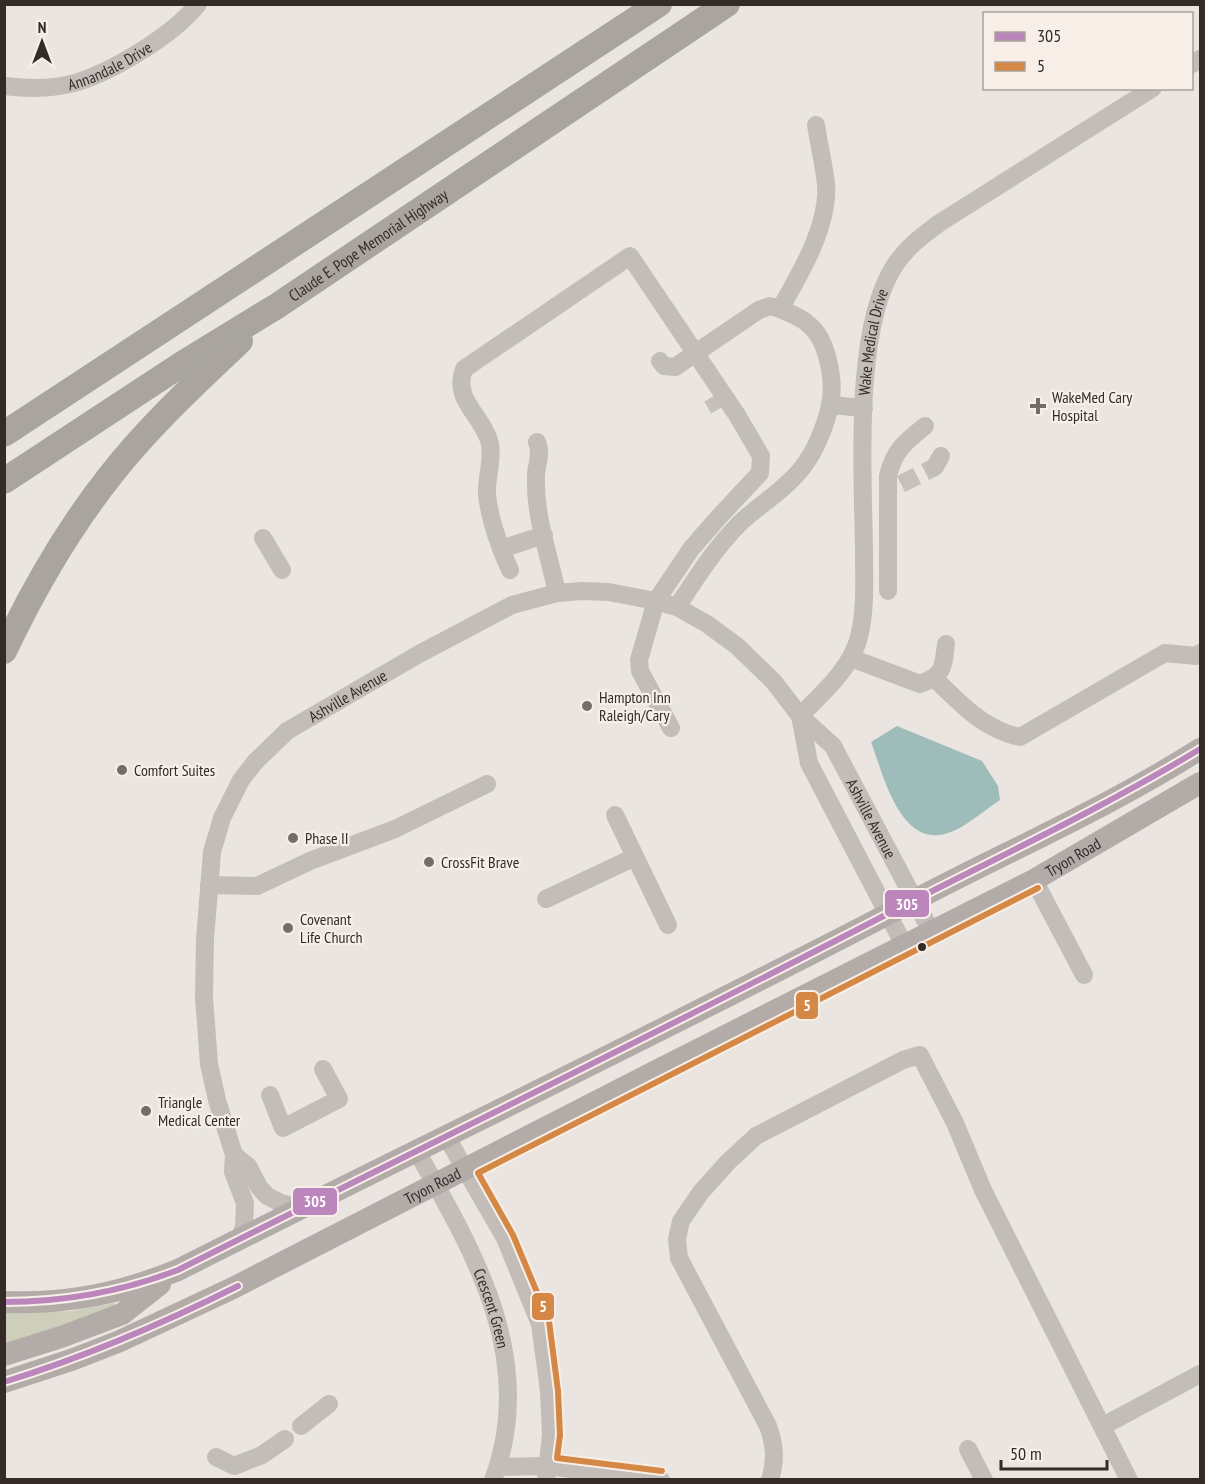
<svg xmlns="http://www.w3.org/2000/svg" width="1205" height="1484" viewBox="0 0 1205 1484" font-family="'PT Sans Narrow',sans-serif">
<rect width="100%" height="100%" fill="#eae5e0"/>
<path fill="#cdcfbb" d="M114 1303 117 1305 5 1346 4 1313 71 1311Z"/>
<path fill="#9ebcb9" d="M897 726 982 761 998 786 1000 800C983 811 964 829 945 834 899 846 883 773 871 742Z"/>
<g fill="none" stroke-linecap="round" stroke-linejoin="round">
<g stroke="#c6c0bb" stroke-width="18" stroke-dasharray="18 9" stroke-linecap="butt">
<path d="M712 397 719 409"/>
<path d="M901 484 935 467"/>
</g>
<g stroke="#c3bdb9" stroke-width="18">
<path d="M1192 64 1200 59"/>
<path id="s1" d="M4 86C29 89 55 89 78 82 115 70 173 35 198 4"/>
<path d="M660 361 664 366 675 367 759 310 770 306 780 309"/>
<path d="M830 405 864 408"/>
<path d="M537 442C542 453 537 463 536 474 534 515 549 554 557 593"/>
<path d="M935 467 941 456"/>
<path d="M263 538 282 570"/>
<path d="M501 549 544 535"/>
<path d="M510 570C499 546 490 521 487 495 486 478 493 461 490 444 484 416 452 401 464 369L630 256 737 415 761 456 760 473 717 519 691 549 656 601 639 660 640 671 671 728"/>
<path d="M888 591V476C894 450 905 442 925 426"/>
<path d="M677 607C696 578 715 548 740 523 760 504 785 490 802 468 815 452 826 425 830 405 835 382 828 339 808 324 801 317 789 313 780 309 800 274 829 226 826 184 824 165 819 145 816 125"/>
<path d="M851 658 920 684C944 675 943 668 946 644"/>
<path d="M934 678C960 703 984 730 1020 737L1165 653 1196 656 1200 653"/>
<path id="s2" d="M800 716C822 693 851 669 859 637 866 609 864 579 864 551 863 474 853 328 895 265 907 247 921 237 938 224L1153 88"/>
<path d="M800 716 809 763 904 945"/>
<path d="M615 815 668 925"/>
<path d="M1034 880 1084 975"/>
<path d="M209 885 257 886 310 861 395 829 487 784"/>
<path d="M546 899 635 857"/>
<path d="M270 1095 283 1128 339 1099 323 1069"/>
<path d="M446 1136 505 1238 540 1324 549 1391 551 1435 546 1480"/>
<path id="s3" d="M416 1150C474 1252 538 1359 493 1480"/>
<path d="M234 1155 248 1166 259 1187 267 1196 281 1203 300 1208"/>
<path id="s4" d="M240 1239 244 1226 245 1203 233 1172 234 1155 217 1100 209 1064 204 997 205 939 212 852 222 818 241 780 255 762 287 731 419 654 512 605 557 593 582 591 608 592 656 601 677 607 707 624 737 646 774 682 800 716 833 746 931 931"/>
<path d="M301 1426 329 1404"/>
<path d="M1103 1426 1200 1374"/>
<path d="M968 1449 984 1480"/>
<path d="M216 1457 234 1466 262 1455 285 1439"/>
<path d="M498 1467 547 1466 661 1480"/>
<path d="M770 1480C776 1460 775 1445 768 1426L679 1258 677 1239 681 1221 701 1192 728 1162 756 1136 903 1060 920 1055 955 1123 983 1190 1129 1480"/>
</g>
<g stroke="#b2aba8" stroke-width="22">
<path d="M4 1302C68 1304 119 1294 178 1270 423 1146 671 1028 915 900 1010 850 1109 807 1200 749"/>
<path d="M4 1355 61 1337 122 1314 160 1284"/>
<path id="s5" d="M4 1382 74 1359 120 1341 233 1288 656 1071 1034 880 1200 783"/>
</g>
<g stroke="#a9a49f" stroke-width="26">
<path d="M4 434 659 4"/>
<path id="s6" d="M4 481 182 364 277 306 727 4"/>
<path d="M4 651C33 590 68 529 110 476 148 427 195 384 240 341"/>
</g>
<defs>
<g id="bus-1">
<path d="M4 1302C66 1302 121 1292 178 1270 418 1149 661 1032 899 908 1000 856 1103 808 1200 749"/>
<path d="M4 1382C85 1357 162 1324 238 1286"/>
</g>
<path id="bus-2" d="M662 1471 557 1458 560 1435 558 1391 549 1321 513 1235 478 1173 1038 888"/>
</defs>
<use href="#bus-1" stroke="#f7efe7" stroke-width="10"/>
<use href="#bus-2" stroke="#f7efe7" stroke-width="10"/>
<use href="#bus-1" stroke="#bb86bc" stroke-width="6"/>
<use href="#bus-2" stroke="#d58846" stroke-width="6"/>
</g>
<g fill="#746c68" stroke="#f7efe7" stroke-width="2">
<path d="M1035 397h6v6h6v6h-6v6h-6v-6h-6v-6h6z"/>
<circle cx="587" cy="706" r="6"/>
<circle cx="122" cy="770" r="6"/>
<circle cx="293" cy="838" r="6"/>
<circle cx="429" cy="862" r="6"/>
<circle cx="288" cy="928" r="6"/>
<circle cx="146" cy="1111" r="6"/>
</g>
<circle fill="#342b28" stroke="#f7efe7" stroke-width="2" cx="922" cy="947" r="5"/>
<g text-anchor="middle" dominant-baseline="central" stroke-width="4.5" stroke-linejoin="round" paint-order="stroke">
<g font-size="16" fill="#342b28" stroke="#f7efe7">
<text stroke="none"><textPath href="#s1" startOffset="110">Annandale Drive</textPath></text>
<text stroke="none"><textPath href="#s6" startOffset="434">Claude E. Pope Memorial Highway</textPath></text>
<text stroke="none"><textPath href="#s2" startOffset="396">Wake Medical Drive</textPath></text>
<text stroke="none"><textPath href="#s4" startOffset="609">Ashville Avenue</textPath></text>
<text stroke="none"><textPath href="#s4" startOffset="1258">Ashville Avenue</textPath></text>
<text stroke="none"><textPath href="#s5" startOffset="1192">Tryon Road</textPath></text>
<text stroke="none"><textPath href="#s5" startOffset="472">Tryon Road</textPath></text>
<text stroke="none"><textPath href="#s3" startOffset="176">Crescent Green</textPath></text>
</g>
<g font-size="16" fill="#342b28" stroke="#f7efe7" text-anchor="start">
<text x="1052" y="397">WakeMed Cary<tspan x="1052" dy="18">Hospital</tspan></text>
<text x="599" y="697">Hampton Inn<tspan x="599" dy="18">Raleigh/Cary</tspan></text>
<text x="134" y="770">Comfort Suites</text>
<text x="305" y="838">Phase II</text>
<text x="441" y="862">CrossFit Brave</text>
<text x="300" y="919">Covenant<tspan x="300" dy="18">Life Church</tspan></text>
<text x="158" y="1102">Triangle<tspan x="158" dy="18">Medical Center</tspan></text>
</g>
</g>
<g stroke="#f7efe7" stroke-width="2">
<rect x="884" y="889" width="46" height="29" rx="6" fill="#bb86bc"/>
<rect x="795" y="991" width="24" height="29" rx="6" fill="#d58846"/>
<rect x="292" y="1187" width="46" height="29" rx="6" fill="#bb86bc"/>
<rect x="531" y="1292" width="24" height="29" rx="6" fill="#d58846"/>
</g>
<g font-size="16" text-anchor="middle" font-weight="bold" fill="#fff">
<text x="907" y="910">305</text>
<text x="807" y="1011">5</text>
<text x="315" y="1207">305</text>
<text x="543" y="1312">5</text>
</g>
<rect width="1205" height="1484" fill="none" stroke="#342b28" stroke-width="12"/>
<rect x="983" y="12" width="210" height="78" fill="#f7efe7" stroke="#a9a19b" stroke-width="1.5"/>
<rect x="995" y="32" width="30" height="9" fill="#bb86bc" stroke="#a9a19b" stroke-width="1.5"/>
<text x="1037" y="42" font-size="18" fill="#342b28">305</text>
<rect x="995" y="62" width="30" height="9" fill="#d58846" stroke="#a9a19b" stroke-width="1.5"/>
<text x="1037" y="72" font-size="18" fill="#342b28">5</text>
<g transform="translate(42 42)" stroke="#f7efe7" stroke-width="4.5" paint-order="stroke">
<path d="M0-4.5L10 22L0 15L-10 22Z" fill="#342b28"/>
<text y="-9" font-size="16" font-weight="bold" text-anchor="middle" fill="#342b28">N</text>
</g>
<path d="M1001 1460v9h106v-9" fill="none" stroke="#342b28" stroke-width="3"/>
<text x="1010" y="1460" font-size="18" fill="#342b28" stroke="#f7efe7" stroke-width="4.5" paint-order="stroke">50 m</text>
</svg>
